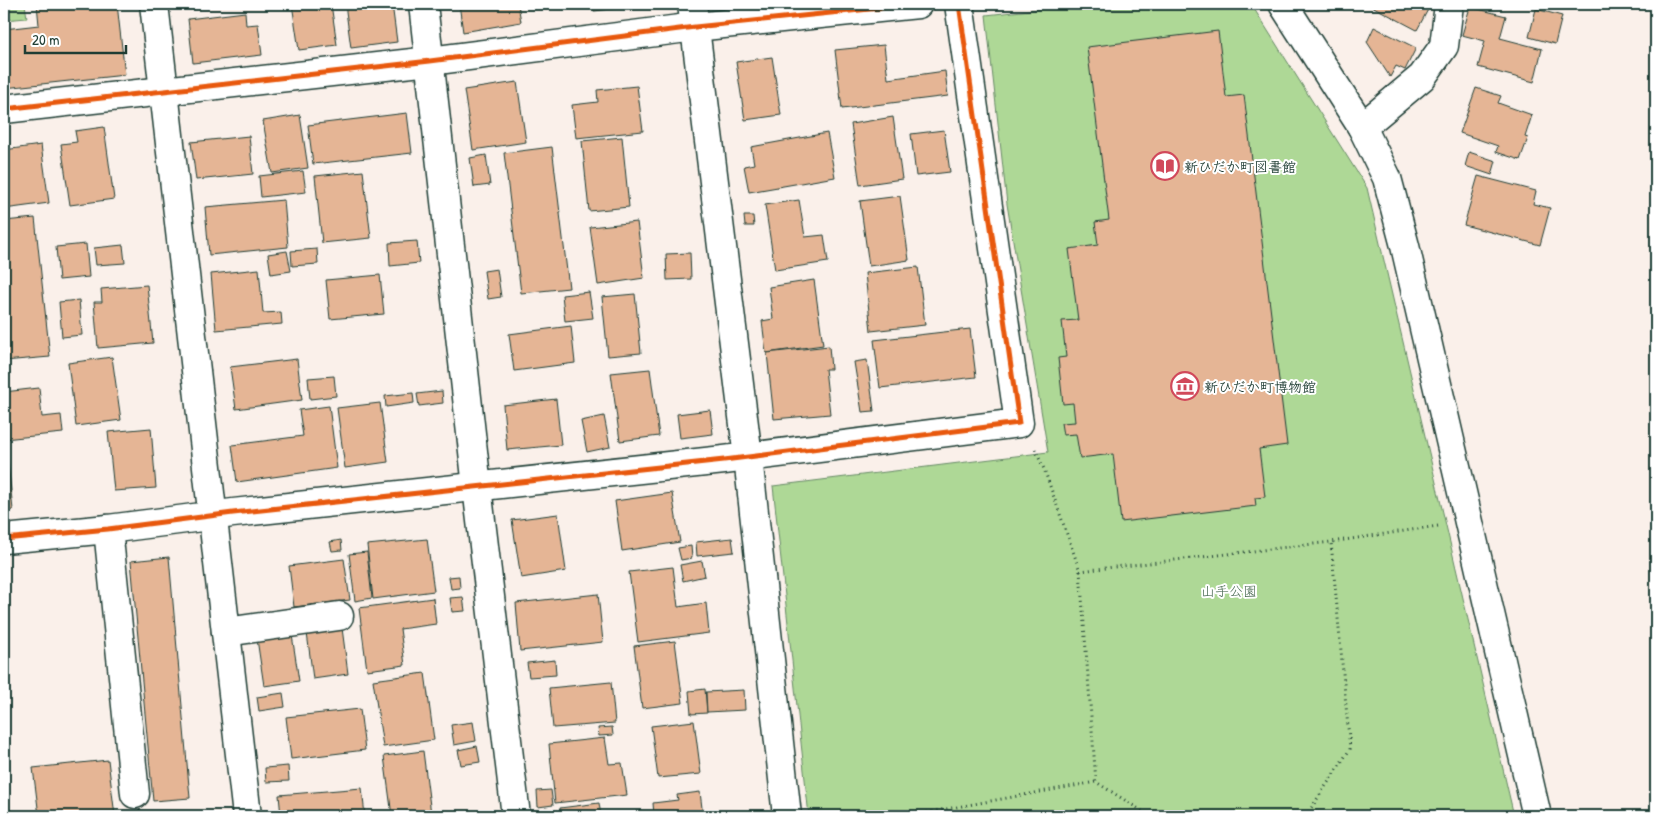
<svg xmlns="http://www.w3.org/2000/svg" width="1660" height="820" viewBox="0 0 1660 820" font-family="'Patrick Hand','Klee One',sans-serif">
<rect width="100%" height="100%" fill="#faf0ea"/>
<filter id="ink" filterUnits="userSpaceOnUse"><feTurbulence type="fractalNoise" baseFrequency=".02" numOctaves="2"/><feDisplacementMap in="SourceGraphic" scale="10" xChannelSelector="R" yChannelSelector="G"/><feConvolveMatrix kernelMatrix="1 2 1 2 8 2 1 2 1" color-interpolation-filters="sRGB"/></filter>
<g filter="url(#ink)">
<g fill="#aed896" stroke="#668a65">
<path d="M4 4H25L27 18 4 20Z"/>
<path d="M1085 4H1251L1367 188 1514 816H809L773 486 1048 452 1007 204 986 15Z"/>
</g>
<g fill="#e5b595" stroke="#1f3d34">
<path d="M37 4H117L125 75 4 88V29L39 25Z"/>
<path d="M292 4H331L337 45 299 50Z"/>
<path d="M345 4H392L397 42 351 48Z"/>
<path d="M459 4H518L521 22 463 32Z"/>
<path d="M594 4H647V5L594 11Z"/>
<path d="M1368 4H1431L1417 30Z"/>
<path d="M1470 7 1506 16 1500 38 1542 49 1534 82 1478 67 1485 41 1462 35Z"/>
<path d="M1536 9 1562 16 1555 44 1529 37Z"/>
<path d="M245 12 246 25 258 24 262 55 193 63 188 19Z"/>
<path d="M1374 27 1416 48 1405 70 1396 66 1390 77 1367 42Z"/>
<path d="M1218 31 1226 97 1244 95 1287 445 1259 449 1265 497 1255 498 1256 506 1121 522 1113 454 1080 458 1076 434 1063 435 1061 423 1075 422 1073 403 1063 404 1058 358 1066 357 1062 321 1078 320 1069 249 1098 245 1095 222 1109 220 1087 47Z"/>
<path d="M884 45 888 79 945 71 948 96 842 109 835 50Z"/>
<path d="M772 57 781 115 745 120 736 62Z"/>
<path d="M517 82 526 142 473 150 464 90Z"/>
<path d="M637 86 643 131 576 138 572 105 598 102 597 90Z"/>
<path d="M1476 88 1501 96 1498 103 1532 115 1525 137 1528 138 1520 160 1496 152 1498 146 1460 133Z"/>
<path d="M407 113 412 153 313 164 308 125Z"/>
<path d="M300 115 308 168 272 173 263 121Z"/>
<path d="M893 117 902 179 860 185 851 124Z"/>
<path d="M104 127 114 199 70 205 61 144 77 142 75 131Z"/>
<path d="M944 130 950 172 916 176 911 134Z"/>
<path d="M827 133 835 177 749 192 744 166 754 164 751 147Z"/>
<path d="M249 136 253 174 196 180 191 142Z"/>
<path d="M622 137 629 207 589 211 582 141Z"/>
<path d="M41 145 49 203 4 209V150Z"/>
<path d="M552 147 569 288 521 293 504 153Z"/>
<path d="M1469 152 1496 161 1492 175 1465 166Z"/>
<path d="M486 155 490 185 474 187 470 158Z"/>
<path d="M303 171 306 192 261 197 259 176Z"/>
<path d="M363 171 371 238 322 243 315 176Z"/>
<path d="M1478 176 1536 191 1533 204 1550 208 1540 245 1464 225Z"/>
<path d="M900 196 909 260 869 266 860 201Z"/>
<path d="M284 200 288 247 209 255 205 207Z"/>
<path d="M799 200 805 237 824 235 828 262 775 270 765 205Z"/>
<path d="M744 216H753L754 226H745Z"/>
<path d="M35 218 50 357 4 361V221Z"/>
<path d="M637 222 644 278 598 285 590 227Z"/>
<path d="M417 241 419 263 390 266 389 243Z"/>
<path d="M86 244 89 277 59 280 56 247Z"/>
<path d="M123 245 125 263 96 265 94 248Z"/>
<path d="M317 249 318 264 292 266 291 251Z"/>
<path d="M287 251 291 271 271 274 268 254Z"/>
<path d="M690 253 691 279 667 280 666 254Z"/>
<path d="M918 267 925 325 871 331 865 273Z"/>
<path d="M259 269 263 313 281 312 282 324 216 330 211 274Z"/>
<path d="M497 269 501 297 488 299 484 271Z"/>
<path d="M380 275 384 314 330 319 326 280Z"/>
<path d="M814 280 823 345 766 353 762 321 773 319 769 287Z"/>
<path d="M147 285 153 343 98 348 94 302H102L101 289Z"/>
<path d="M589 292 593 318 565 321 562 295Z"/>
<path d="M635 294 641 353 608 356 602 297Z"/>
<path d="M79 300 82 335 62 337 59 302Z"/>
<path d="M571 326 575 363 514 371 509 334Z"/>
<path d="M970 329 976 377 880 388 874 340Z"/>
<path d="M829 346 831 369H825L830 414 774 419 767 353Z"/>
<path d="M112 357 121 420 76 426 68 363Z"/>
<path d="M297 359 302 400 236 409 230 367Z"/>
<path d="M867 360 874 411 862 412 854 362Z"/>
<path d="M650 369 659 436 620 441 611 373Z"/>
<path d="M334 376 336 396 310 399 308 378Z"/>
<path d="M39 388 42 417 61 415 63 433 4 439V392Z"/>
<path d="M442 391 443 403 419 406 417 394Z"/>
<path d="M413 393 414 403 386 407 385 396Z"/>
<path d="M556 399 561 445 507 450 503 405Z"/>
<path d="M380 403 388 462 345 468 337 408Z"/>
<path d="M329 406 337 468 237 482 232 445 303 436 299 410Z"/>
<path d="M710 410 713 434 680 438 677 414Z"/>
<path d="M604 416 610 447 587 452 581 421Z"/>
<path d="M151 428 156 488 114 491 108 432Z"/>
<path d="M7 453 13 510 4 511V454Z"/>
<path d="M672 493 680 542 622 551 615 501Z"/>
<path d="M558 514 566 571 521 578 512 520Z"/>
<path d="M732 538 734 552 697 556 696 542Z"/>
<path d="M427 539 434 591 373 599 367 545Z"/>
<path d="M341 540 342 550 332 551 330 542Z"/>
<path d="M691 546 692 558 681 560 678 548Z"/>
<path d="M367 552 372 598 355 601 349 554Z"/>
<path d="M169 557 190 798 153 801 131 561Z"/>
<path d="M344 559 350 600 294 607 289 566Z"/>
<path d="M702 561 705 576 683 581 680 565Z"/>
<path d="M673 567 678 607 706 603 709 633 638 642 629 572Z"/>
<path d="M459 576 460 588 451 589 449 577Z"/>
<path d="M598 594 603 642 520 651 516 603Z"/>
<path d="M463 597 465 611 452 612 450 598Z"/>
<path d="M433 598 436 624 400 629 405 665 367 670 359 608Z"/>
<path d="M342 628 348 674 313 679 307 633Z"/>
<path d="M292 635 299 681 264 686 257 639Z"/>
<path d="M675 641 683 703 642 708 634 646Z"/>
<path d="M555 660 556 675 529 677 527 663Z"/>
<path d="M425 673 434 740 383 747 373 680Z"/>
<path d="M611 682 615 723 553 728 549 688Z"/>
<path d="M705 689 707 713 691 714 689 691Z"/>
<path d="M744 690 745 710 707 712 706 692Z"/>
<path d="M283 693 285 707 259 711 257 697Z"/>
<path d="M360 709 365 750 291 759 286 717Z"/>
<path d="M694 721 701 774 658 778 651 726Z"/>
<path d="M473 722 476 741 454 745 451 725Z"/>
<path d="M612 727 613 735 599 736 598 728Z"/>
<path d="M605 738 609 764 622 763 627 795 555 803 549 744Z"/>
<path d="M477 746 480 762 461 765 458 750Z"/>
<path d="M423 751 431 814 392 816 384 756Z"/>
<path d="M108 760 115 816H39L33 768Z"/>
<path d="M288 766 289 781 266 782 265 768Z"/>
<path d="M362 788 365 816H279H281L279 795Z"/>
<path d="M551 790 553 805 538 807 537 791Z"/>
<path d="M700 792 703 816H654L653 803 678 800 677 795Z"/>
<path d="M599 803 601 816H561L560 808Z"/>
</g>
<g fill="none" stroke-linecap="round" stroke-linejoin="round">
<defs>
<g id="minor">
<path d="M154 4 247 816"/>
<path d="M423 4 477 487 516 816"/>
<path d="M692 4 748 457 787 816"/>
<path d="M1283 4 1362 127 1387 178 1405 246 1537 816"/>
<path d="M4 109 430 61 695 27 918 4"/>
<path d="M1362 127 1422 77 1444 46 1449 4"/>
<path d="M108 529 135 794"/>
<path d="M4 539 108 529 233 513 724 460 1019 423 959 4"/>
<path d="M226 632 339 616"/>
</g>
</defs>
<use href="#minor" stroke="#1f3d34" stroke-width="31"/>
<g stroke="#1f3d34" stroke-width="3" stroke-dasharray="1 4" stroke-linecap="butt">
<path d="M1035 449 1044 469 1080 571 1331 542 1438 526"/>
<path d="M1080 571 1096 782 1150 816"/>
<path d="M907 816 1096 782"/>
<path d="M1306 816 1350 749 1331 542"/>
</g>
<use href="#minor" stroke="#fff" stroke-width="28"/>
<defs>
<g id="cycleway">
<path d="M4 109 430 61 695 27 918 4"/>
<path d="M4 539 108 529 233 513 724 460 1019 423 959 4"/>
</g>
</defs>
<use href="#cycleway" stroke="#fff" stroke-width="8"/>
<use href="#cycleway" stroke="#e8590c" stroke-width="5"/>
</g>
</g>
<defs>
<symbol id="library-ring" viewBox="-11 -11 22 22"><circle r="9.5" fill="#fff" stroke="#d1495b" stroke-width="1.5"/><path d="M-6-4Q-3-5.5-.7-3.5V5Q-3 3-6 4ZM6-4Q3-5.5 .7-3.5V5Q3 3 6 4Z" fill="#d1495b"/></symbol>
<symbol id="museum-ring" viewBox="-11 -11 22 22"><circle r="9.5" fill="#fff" stroke="#d1495b" stroke-width="1.5"/><path d="M0-6L6-3V-2H-6V-3ZM-5-1h2V3h-2ZM-1-1h2V3h-2ZM3-1h2V3H3ZM-6 4H6V6H-6Z" fill="#d1495b"/></symbol>
</defs>
<g fill-rule="evenodd">
<use href="#library-ring" x="1149" y="150" width="32" height="32"/>
<use href="#museum-ring" x="1169" y="370" width="32" height="32"/>
</g>
<g text-anchor="middle" dominant-baseline="central" stroke-width="4" stroke-linejoin="round" paint-order="stroke">
<g font-size="14" font-weight="bold" fill="#1f3d34" stroke="#fff" text-anchor="start">
<text x="1184" y="166">新ひだか町図書館</text>
<text x="1204" y="386">新ひだか町博物館</text>
</g>
<g font-size="14" fill="#43644c" stroke="#fff">
<text x="1229" y="590">山手公園</text>
</g>
</g>
<rect width="1660" height="820" fill="none" stroke="#fff" stroke-width="20"/>
<rect x="10" y="10" width="1640" height="800" fill="none" stroke="#1f3d34" stroke-width="2" filter="url(#ink)"/>
<path d="M25 45v8h101v-8" fill="none" stroke="#1f3d34" stroke-width="2.5"/>
<text x="32" y="45" font-size="15" fill="#1f3d34" stroke="#ffffff" stroke-width="4" paint-order="stroke">20 m</text>
</svg>
